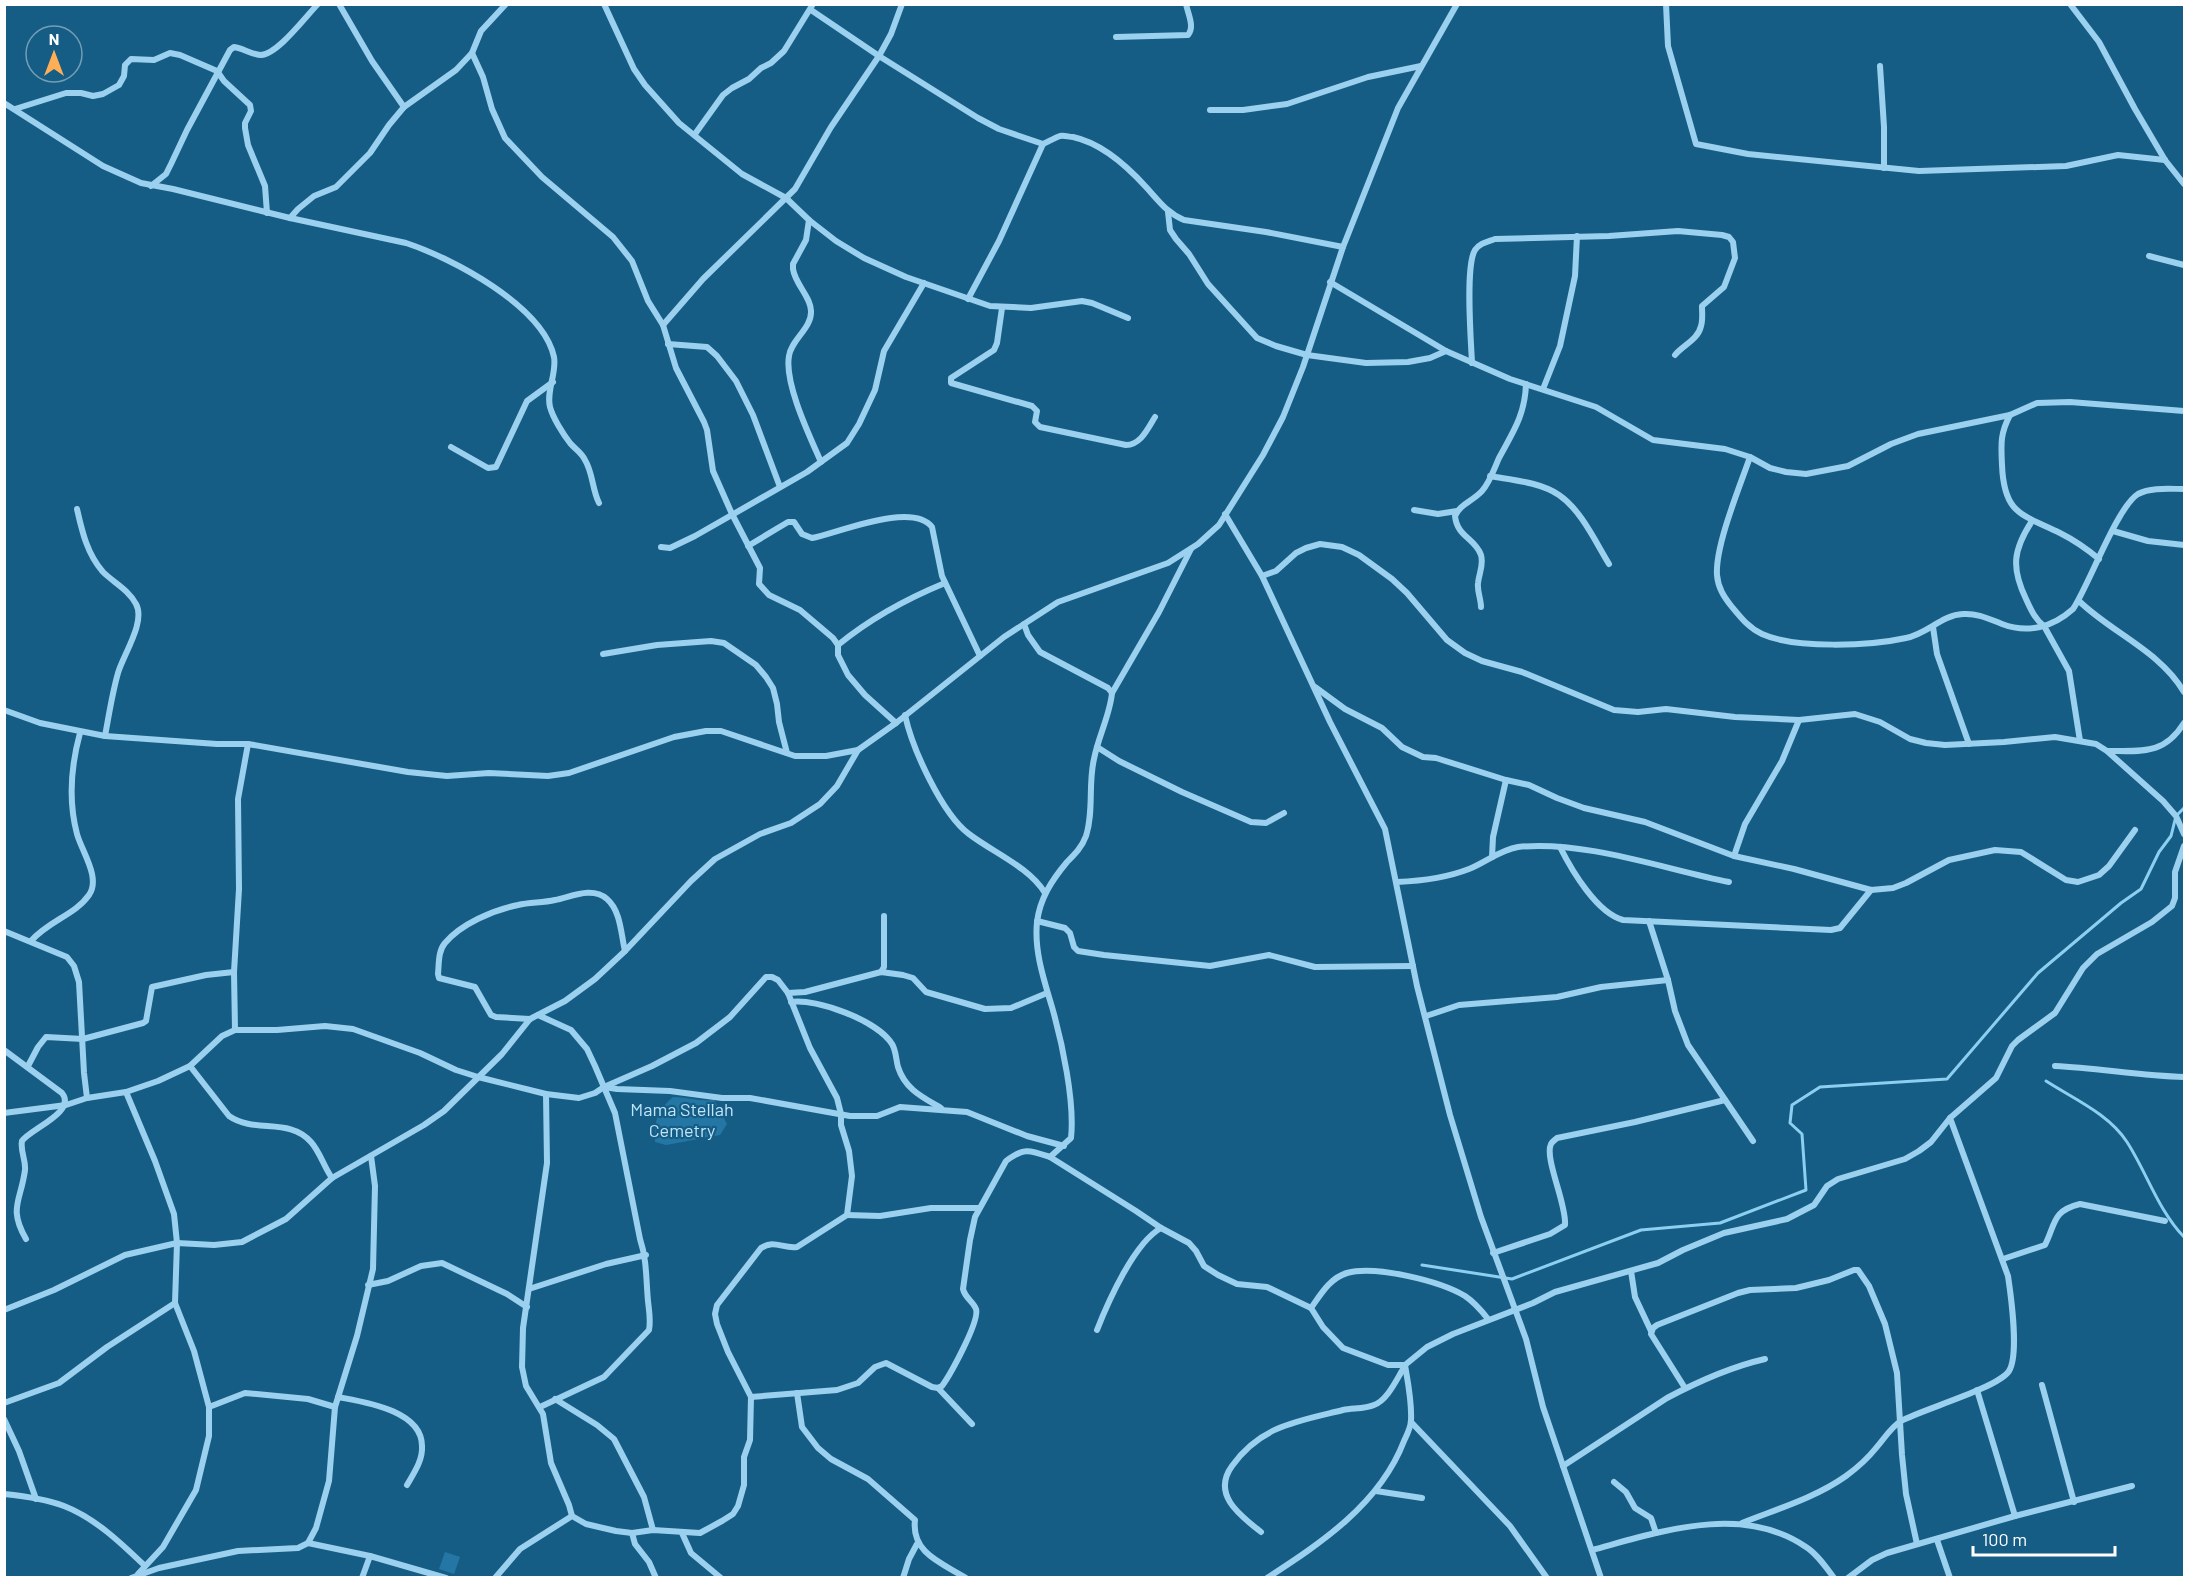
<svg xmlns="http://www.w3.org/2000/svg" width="2189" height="1582" viewBox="0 0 2189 1582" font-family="Barlow,sans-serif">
<rect width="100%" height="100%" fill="#165d86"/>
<g fill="#2477a4">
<path d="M673 1097C687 1097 701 1102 714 1100L727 1124 720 1135 666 1145 655 1142C654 1121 657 1111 673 1097Z"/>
<path d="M445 1552 460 1557 454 1574 439 1569Z"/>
</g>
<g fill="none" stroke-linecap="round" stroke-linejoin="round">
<g stroke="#8dcff1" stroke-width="3">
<path d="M2046 1081C2074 1099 2109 1114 2127 1142 2147 1173 2158 1210 2184 1237"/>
<path d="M1422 1265 1512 1279 1641 1230 1720 1223 1806 1190 1802 1134 1790 1123 1792 1105 1820 1087 1947 1079 2038 973 2121 903 2141 889 2159 852 2171 836 2176 816 2184 808"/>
</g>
<g stroke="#9bd1ee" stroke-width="6">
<path d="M339 4 372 61 404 107"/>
<path d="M604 4 634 69 645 85 679 123 742 174 786 198 809 220 836 241 864 258 906 277 990 306 1031 308 1082 301 1092 303 1128 318"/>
<path d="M1666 4 1668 46 1696 144 1748 154 1919 171 2066 166 2118 155 2165 160"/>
<path d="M2070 4 2099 42 2135 109 2165 160 2184 184"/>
<path d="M811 10 879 56 978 118 999 129 1043 144C1048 142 1054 138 1060 136 1064 135 1069 137 1073 137 1101 143 1127 166 1146 187 1159 201 1167 213 1184 220L1266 232 1343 247"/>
<path d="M1116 37 1188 35C1195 27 1188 14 1186 4"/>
<path d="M472 53 483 77 492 109 505 138 542 177 613 237 632 261 648 301 663 325 676 368 704 422 707 430 713 471 732 514 760 568 759 584 769 595 800 610 833 638 838 645V655L848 675 865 695 896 723"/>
<path d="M1880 66 1884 127V168"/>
<path d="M4 103 103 166 141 183 173 189 290 218 406 243C452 258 543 306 554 357 557 373 546 391 550 407 553 418 563 434 570 443 575 449 582 453 585 460 593 473 592 489 599 503"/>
<path d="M15 109 66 93H81L93 96 103 94 119 85 124 76 125 65 131 59 154 60 170 53 180 55 217 71 224 81 250 105 251 111 245 123V128L248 145 265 186 267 213"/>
<path d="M1210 110H1243L1287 104 1368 77 1421 66"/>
<path d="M695 134 723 95 732 88 749 79 761 68 771 63 784 51 813 4"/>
<path d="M151 186 166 174 171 164 187 130 230 50 234 47C243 48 252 55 261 55 278 54 306 16 318 4"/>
<path d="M1168 212 1170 230 1176 239 1189 254 1208 284 1257 338 1276 346 1307 355 1366 363 1408 362 1430 358 1446 351"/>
<path d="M290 218 298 209 314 196 336 187 370 153 389 125 404 107 456 70 472 53 481 31 506 4"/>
<path d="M809 220 806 240 793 264V269C795 284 811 297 811 311 812 328 791 340 789 356 784 383 810 437 821 462"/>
<path d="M2149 256 2184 265"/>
<path d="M1330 282 1446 351 1510 379 1596 407 1653 440 1725 449 1750 457 1770 468 1786 472 1806 474 1848 466 1891 444 1918 434 2010 415 2037 403 2070 402 2184 411"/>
<path d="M968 299 999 241 1043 144"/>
<path d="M1002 308 997 343 994 350 951 378V383L1032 406 1037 411 1035 422 1040 427 1126 445C1141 445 1148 428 1155 417"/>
<path d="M663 325 703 279 795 189 831 127 879 56 891 34 902 4"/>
<path d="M668 344 707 347 717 356 736 381 753 415 780 487"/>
<path d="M1472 363C1471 341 1465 266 1475 250 1480 243 1487 242 1495 239L1609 236 1678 231 1722 235 1729 237 1733 242 1735 258 1724 287 1702 306C1702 313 1703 320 1701 326 1698 340 1683 345 1675 355"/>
<path d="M1543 389 1560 346 1575 276 1577 236"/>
<path d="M2010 415C2000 434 2001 444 2002 465 2004 514 2021 514 2060 533 2074 540 2087 549 2099 559"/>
<path d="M451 447 488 468 496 467 527 401 553 382"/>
<path d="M1750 457C1740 486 1715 546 1717 575 1718 588 1724 597 1732 607 1741 618 1749 628 1762 634 1795 649 1870 646 1906 638 1927 634 1942 615 1963 614 1978 613 1989 619 2002 624 2028 634 2053 627 2073 609 2089 585 2117 507 2138 494 2151 487 2170 489 2184 489"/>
<path d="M1490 476C1512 480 1540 482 1559 495 1581 510 1595 541 1609 564"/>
<path d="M77 509C82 531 87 554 103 572 113 582 129 590 136 604 146 622 123 655 118 673 112 694 109 715 105 736"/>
<path d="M1414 510 1438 514 1457 511"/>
<path d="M1225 514 1262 576 1330 722 1385 829 1417 986 1450 1115 1481 1217 1526 1339 1543 1407 1601 1578"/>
<path d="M2032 521C2013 550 2011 568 2026 599 2031 610 2035 619 2044 626L2069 671 2080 741"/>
<path d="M2113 531 2148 541 2184 545"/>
<path d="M748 546 788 522H794L802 534 812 538C838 533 912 501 932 527L942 576 980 656"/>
<path d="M661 547 670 548 695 536 807 472 847 443 859 424 875 390 884 351 924 283"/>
<path d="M1262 576 1276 571 1296 553 1306 548 1320 544 1342 547 1359 555 1392 579 1407 593 1447 640 1465 653 1482 661 1522 672 1614 710 1638 712 1666 709 1735 717 1799 720 1855 714 1880 722 1910 739 1926 743 1945 745 2004 742 2055 737 2096 744 2107 751 2163 801 2176 816 2184 834"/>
<path d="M2079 601C2112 633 2160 651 2184 692"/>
<path d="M1481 607C1481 599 1477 591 1478 583 1479 573 1484 565 1481 555 1475 538 1457 537 1455 516 1460 504 1473 501 1482 491 1490 482 1494 469 1499 458 1513 432 1525 415 1526 384"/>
<path d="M1933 627 1937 654 1969 744"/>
<path d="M838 645C871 618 906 599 945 583"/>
<path d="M603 654 657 645 711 641 724 643 756 665 766 677 773 688 777 704 779 722 787 753"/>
<path d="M1315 687 1345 709 1382 728 1402 747 1423 757 1436 758 1506 780 1529 785 1557 798 1584 808 1645 822 1734 856 1794 869 1871 890 1893 888 1906 883 1949 860 1995 850 2021 852 2066 880 2078 882 2099 875 2109 866 2135 830"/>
<path d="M1112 693 1159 612 1191 549"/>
<path d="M4 710 40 723 105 736 217 744H248L408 772 447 776 489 773 548 776 569 773 674 737 706 731H721L795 756H826L858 750 896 723 1004 637 1058 602 1168 563 1198 544 1219 525 1263 455 1283 417 1303 367 1343 247 1398 108 1457 4"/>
<path d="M905 715C912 748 942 814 969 834 994 853 1029 867 1045 893"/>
<path d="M1097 747 1119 761 1182 792 1251 822 1266 823 1284 813"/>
<path d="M2108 751C2142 751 2164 755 2184 723"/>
<path d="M1560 847C1572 871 1597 913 1623 920L1831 930 1840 928 1871 890"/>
<path d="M1734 856 1745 824 1782 761 1799 720"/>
<path d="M1492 857 1493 837 1506 780"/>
<path d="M1397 882C1421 881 1446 878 1469 869 1486 862 1500 850 1518 847 1584 840 1664 869 1729 882"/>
<path d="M1037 921 1065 928 1070 933 1074 947 1078 951 1104 955 1210 966 1269 955 1315 967 1413 966"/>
<path d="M1649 921 1668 980 1675 1011 1688 1045 1753 1141"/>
<path d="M4 931 67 957 74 966 79 982 84 1073 87 1098"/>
<path d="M31 941C48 921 75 915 89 895 101 878 82 852 77 834 68 800 71 766 80 733"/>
<path d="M881 972 884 967V916"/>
<path d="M788 993 805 992 881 972 903 975 913 978 926 992 985 1009 1011 1008 1047 993"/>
<path d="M791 1002C817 998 878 1021 892 1044 896 1050 896 1060 898 1067 905 1089 922 1097 941 1108"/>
<path d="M538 1015 571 1030 587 1049 595 1066 615 1113 640 1239C647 1260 646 1280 648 1301 649 1311 651 1320 649 1330L604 1377 540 1407"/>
<path d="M1426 1016 1459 1005 1557 997 1601 987 1668 980"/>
<path d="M530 1019 496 1017 491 1015 475 987 439 978 438 974C439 964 438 951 445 943 461 924 493 910 518 905 530 902 542 903 555 900 571 897 592 886 607 899 621 911 621 935 625 951"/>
<path d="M235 1030 234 972 239 889 238 799 248 744"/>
<path d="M4 1050 62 1093C77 1112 30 1129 22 1141 20 1151 26 1160 25 1170 21 1201 8 1208 26 1239"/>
<path d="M28 1066 38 1047 46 1037 83 1039 143 1023 146 1021 152 987 206 975 234 972"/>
<path d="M190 1066 229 1116C255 1134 289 1117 311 1142 320 1152 324 1167 332 1178"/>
<path d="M2055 1066C2098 1068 2141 1076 2184 1077"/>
<path d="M604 1087 617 1089 670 1091 722 1098H750L850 1116H877L900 1107 967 1112 1027 1136 1064 1146"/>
<path d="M126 1092 155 1161 174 1214 177 1243 175 1303 194 1351 209 1407V1436L196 1490 163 1547 138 1574"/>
<path d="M546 1094 547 1163 523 1328 522 1367 526 1386 543 1414 551 1463 569 1505 572 1516"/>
<path d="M4 1113 66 1105 87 1098 126 1092 158 1081 190 1066 222 1036 235 1030H277L325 1026 353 1029 420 1053 456 1070 478 1077 546 1094 579 1098 595 1093 604 1087 652 1066 696 1043 730 1017 766 977H772L778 980 788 993 810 1048 837 1098 841 1114V1125L849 1151 852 1176 847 1215 797 1247C783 1249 774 1239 761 1248L717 1305 715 1314 717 1324 728 1352 751 1397 750 1440 744 1457V1485L738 1506 733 1514 722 1521 700 1533 653 1530 632 1533 616 1531 586 1524 572 1516 520 1549 495 1578"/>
<path d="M1050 1157 1136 1211 1161 1228 1189 1243 1196 1251 1204 1266 1218 1275 1237 1284 1267 1287 1311 1308 1323 1327 1343 1348 1388 1365H1405"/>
<path d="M847 1215 880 1216 931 1208H978"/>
<path d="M1493 1253 1550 1234 1565 1225C1567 1205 1544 1158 1551 1144 1552 1142 1556 1139 1557 1138L1635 1122 1725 1100"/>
<path d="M2003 1259 2045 1245C2056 1223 2052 1211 2080 1204L2165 1221"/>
<path d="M1631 1271 1635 1297 1651 1331"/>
<path d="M368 1285 388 1281 421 1266 442 1263 507 1294 527 1307"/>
<path d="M529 1289 606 1264 646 1255"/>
<path d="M1311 1308C1321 1294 1330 1278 1347 1273 1375 1265 1440 1281 1465 1296 1474 1302 1481 1310 1488 1319"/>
<path d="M4 1310 54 1290 125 1255 177 1243 214 1245 242 1242 286 1219 332 1178 424 1125 444 1111 502 1054 530 1019 565 1001 595 979 625 951 691 881 715 859 760 834 791 823 820 804 837 786 858 750"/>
<path d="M1097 1330C1108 1302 1134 1243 1161 1228"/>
<path d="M2042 1385 2074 1502"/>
<path d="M938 1388 972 1424"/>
<path d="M1685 1388 1651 1334 1653 1328 1657 1325 1738 1293 1750 1290 1796 1288 1829 1280 1854 1270H1858L1869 1286 1885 1324 1897 1373 1902 1455 1906 1494 1917 1544"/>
<path d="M1977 1390 2015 1516"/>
<path d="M797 1393 802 1427 818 1448 831 1459 868 1479 915 1520C911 1553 942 1563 966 1578"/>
<path d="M338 1397C364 1402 422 1410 422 1446 423 1460 414 1473 407 1485"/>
<path d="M751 1397 837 1390 858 1383 875 1367 886 1363 932 1387 938 1388 942 1386C950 1375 980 1321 976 1309 973 1301 965 1298 963 1289L970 1240 975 1217 1006 1161C1024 1147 1030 1150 1050 1157L1071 1138C1075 1102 1062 1042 1052 1007 1044 980 1034 951 1037 922 1040 898 1052 880 1067 862 1075 854 1082 847 1086 836 1094 811 1088 784 1094 759 1098 737 1110 715 1112 693L1108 688 1040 652 1028 635 1024 624"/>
<path d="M555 1399 597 1425 614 1439 644 1497 653 1530"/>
<path d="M4 1403 59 1383 107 1347 175 1303"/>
<path d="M209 1407 245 1393 308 1399 335 1407"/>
<path d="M4 1419 19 1451 36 1499"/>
<path d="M1411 1422 1510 1526 1547 1578"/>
<path d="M1563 1466 1667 1398C1699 1381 1730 1367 1765 1359"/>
<path d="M1614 1482 1626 1492 1635 1508 1651 1518 1656 1533"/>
<path d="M1376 1491 1422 1498"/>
<path d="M4 1494C23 1496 46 1499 64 1506 95 1518 121 1543 145 1566"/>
<path d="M1742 1523C1777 1509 1815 1498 1846 1476 1857 1468 1868 1458 1876 1448 1884 1439 1891 1427 1901 1421 1923 1409 1998 1388 2009 1371 2019 1355 2011 1296 2008 1276L1950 1118 1996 1078 2012 1046 2018 1040 2055 1013 2083 968 2097 954 2152 922 2172 906 2175 898V872L2184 846"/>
<path d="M1261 1532C1241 1516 1211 1495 1232 1466 1260 1426 1298 1421 1343 1410 1353 1408 1365 1409 1374 1405 1388 1400 1397 1378 1405 1366"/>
<path d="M632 1533 635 1544 649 1562 656 1578"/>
<path d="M682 1533 691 1553 721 1578"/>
<path d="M1937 1540 1950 1578"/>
<path d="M308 1543 370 1556 446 1578"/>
<path d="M1592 1550C1659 1532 1742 1503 1806 1547 1817 1554 1826 1567 1834 1578"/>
<path d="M131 1578 159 1568 238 1551 298 1548 308 1543 316 1528 329 1481 335 1407 357 1336 373 1269 375 1186 371 1156"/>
<path d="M362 1578 370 1556"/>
<path d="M903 1578 909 1559 917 1544"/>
<path d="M1267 1578C1321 1543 1380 1504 1404 1441 1407 1435 1411 1427 1411 1420 1412 1402 1408 1383 1405 1365L1427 1347 1453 1334 1533 1303 1555 1292 1658 1263 1683 1250 1724 1233 1787 1219 1814 1205 1827 1186 1838 1179 1905 1159 1919 1151 1931 1142 1950 1118"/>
<path d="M1848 1578 1872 1560 1887 1553 2015 1516 2132 1486"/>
</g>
</g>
<g text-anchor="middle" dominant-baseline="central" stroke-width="4.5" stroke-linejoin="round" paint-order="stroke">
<g font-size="18" fill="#c0e6fa" stroke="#165d86">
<text x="682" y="1109">Mama Stellah<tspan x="682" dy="21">Cemetry</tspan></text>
</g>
</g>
<rect width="2189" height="1582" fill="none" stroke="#ffffff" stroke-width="12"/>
<g transform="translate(54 54)"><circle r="28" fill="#165d86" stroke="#739eb6" stroke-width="1.5"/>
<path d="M0-4.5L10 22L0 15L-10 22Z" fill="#ffae58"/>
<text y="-9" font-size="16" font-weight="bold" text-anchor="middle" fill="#ffffff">N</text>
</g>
<path d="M1973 1546v9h142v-9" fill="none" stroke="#ffffff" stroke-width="3"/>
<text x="1982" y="1546" font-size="18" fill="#ffffff" stroke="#165d86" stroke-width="4.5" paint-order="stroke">100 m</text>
</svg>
